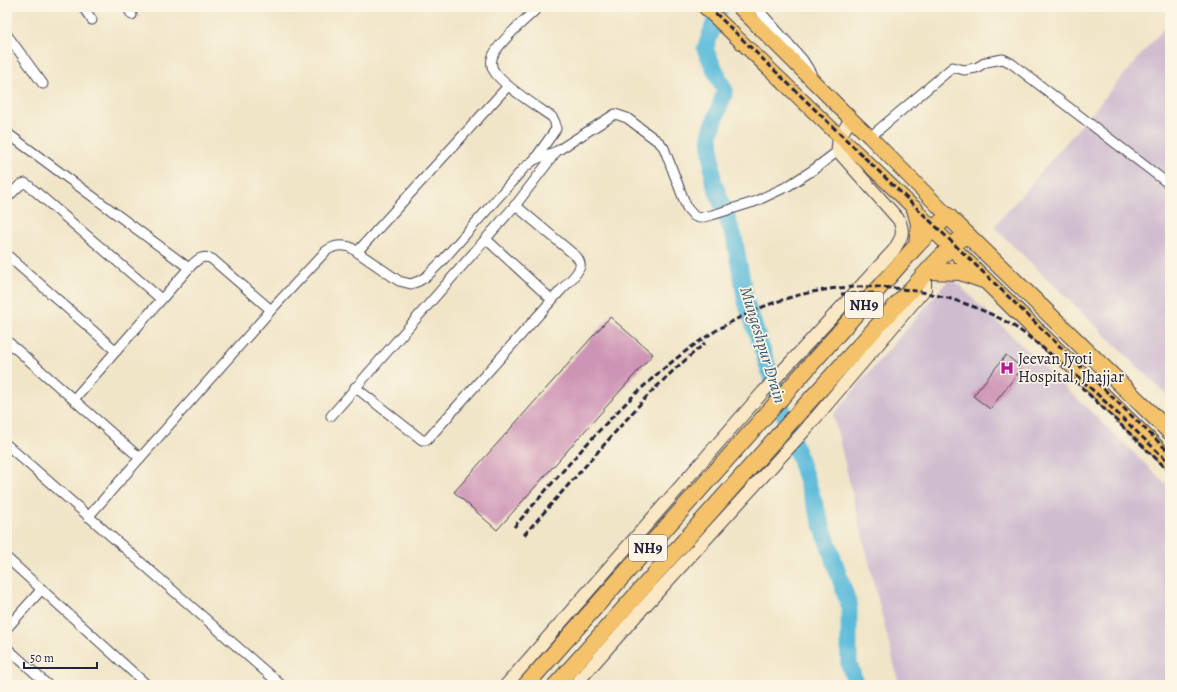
<svg xmlns="http://www.w3.org/2000/svg" width="1177" height="692" viewBox="0 0 1177 692" font-family="Alegreya,serif">
<rect width="100%" height="100%" fill="#fcf5e5"/>
<filter id="ink" filterUnits="userSpaceOnUse"><feTurbulence type="fractalNoise" baseFrequency=".025" numOctaves="2"/><feDisplacementMap in="SourceGraphic" scale="8" xChannelSelector="R" yChannelSelector="G"/><feConvolveMatrix kernelMatrix="1 2 1 2 8 2 1 2 1" color-interpolation-filters="sRGB"/></filter>
<filter id="wash" filterUnits="userSpaceOnUse"><feTurbulence type="fractalNoise" baseFrequency=".012" numOctaves="4" result="noise"/><feDisplacementMap in="SourceGraphic" scale="16" xChannelSelector="R" yChannelSelector="G"/><feGaussianBlur stdDeviation="0.9" result="paint"/><feColorMatrix in="noise" values="0 0 0 0 0 0 0 0 0 0 0 0 0 0 0 0 0 1.4 0 .05"/><feComposite in="paint" operator="in"/></filter>
<g filter="url(#wash)">
<rect width="100%" height="100%" fill="#f0e5c7"/>
<g fill="#cfbdcf">
<path d="M1170 21V398L994 227Z"/>
<path d="M951 277 1170 488V685H899L833 415Z"/>
</g>
<g fill="none" stroke-linecap="round" stroke-linejoin="round">
<path stroke="#5cbbda" stroke-width="17" d="M720 7 705 49 725 91 710 135 713 180 734 237 746 302 849 605V664L856 685"/>
</g>
<g id="blocks">
<g fill="#ce94b5">
<path d="M610 317 653 354 497 530 454 492Z"/>
<path d="M1006 355 1022 368 990 409 973 396Z"/>
</g>
</g>
</g>
<g filter="url(#ink)">
<use href="#blocks" fill-opacity="0" stroke="#413f50" stroke-width="1"/>
<g fill="none" stroke-linecap="round" stroke-linejoin="round">
<defs>
<g id="street">
<path d="M83 7 92 20"/>
<path d="M127 7 132 15"/>
<path d="M756 7 803 60 811 73"/>
<path d="M7 35 43 84"/>
<path d="M7 133 189 268"/>
<path d="M870 137 953 67 964 70 976 68 986 62 1003 59 1011 63 1170 185"/>
<path d="M534 160 556 129 555 122 552 117C539 108 501 84 494 71 492 69 491 62 492 59 494 46 528 17 539 7"/>
<path d="M7 198 20 185 25 183 28 185 161 299"/>
<path d="M486 239 552 300"/>
<path d="M357 252 508 86"/>
<path d="M7 255 116 351"/>
<path d="M7 341 140 458"/>
<path d="M355 387 422 440H427L561 290C566 285 579 273 580 266 581 263 579 260 577 257L515 205"/>
<path d="M74 399 189 268C196 261 201 254 212 259L271 310"/>
<path d="M331 416 518 202 556 152"/>
<path d="M7 445 281 685"/>
<path d="M88 517 271 310 326 251C335 245 340 245 350 247L399 281 411 284 419 281 427 276 442 261 524 168 534 160 557 151 615 114 627 118 660 143 664 148 687 208 694 216 699 218 712 215 754 202 788 186 813 170 838 151"/>
<path d="M7 558 147 685"/>
<path d="M7 628 42 589"/>
<path d="M7 648 48 685"/>
</g>
<g id="secondary">
<path d="M506 685 763 392 893 251C901 239 905 234 899 220L838 151C836 139 845 129 851 119"/>
<path d="M575 685 634 618 806 429 925 289V274"/>
</g>
<g id="primary">
<path d="M705 7 915 209 933 229"/>
<path d="M739 7 851 119 870 137 948 216"/>
</g>
<g id="highway">
<path d="M915 209 919 224 917 245"/>
<path d="M933 229 1170 461"/>
<path d="M928 271 960 272 983 280"/>
<path d="M526 685 917 245 933 229 948 216 1170 432"/>
<path d="M556 685 801 410 935 263 951 247 966 234"/>
</g>
</defs>
<use href="#street" stroke="#413f50" stroke-width="11"/>
<use href="#secondary" stroke="#413f50" stroke-width="14"/>
<use href="#primary" stroke="#413f50" stroke-width="16"/>
<use href="#highway" stroke="#413f50" stroke-width="18"/>
<use href="#street" stroke="#fff" stroke-width="9"/>
<use href="#secondary" stroke="#fae7c3" stroke-width="12"/>
<use href="#primary" stroke="#f3c26a" stroke-width="14"/>
<use href="#highway" stroke="#f3c26a" stroke-width="16"/>
<g stroke="#22223b" stroke-width="3" stroke-dasharray="6 3" stroke-linecap="butt">
<path d="M709 7 1170 453"/>
<path d="M841 294 875 293"/>
<path d="M1075 381 1170 472"/>
<path d="M514 527C616 411 720 272 893 288 935 292 975 304 1012 325 1023 332 1034 341 1044 349 1089 383 1128 425 1170 463"/>
<path d="M524 535 649 394 675 369 705 343"/>
</g>
</g>
</g>
<defs>
<symbol id="hospital-bare" viewBox="-9 -9 18 18"><path d="M-5-5h3v3.5h4V-5h3V5h-3V1.5h-4V5h-3Z" fill="#b5179e" stroke="#fcf5e5" stroke-width="2.5" paint-order="stroke"/></symbol>
</defs>
<g fill-rule="evenodd">
<use href="#hospital-bare" x="997" y="358" width="20" height="20"/>
</g>
<g text-anchor="middle" dominant-baseline="central" stroke-width="3.5" stroke-linejoin="round" paint-order="stroke">
<g fill="#fcf5e5" stroke="#63616e" stroke-width="1">
<rect x="845" y="292" width="38" height="26" rx="3"/>
<rect x="629" y="535" width="38" height="26" rx="3"/>
</g>
<g font-size="15" font-weight="bold" fill="#22223b">
<text x="864" y="305">NH9</text>
<text x="648" y="548">NH9</text>
</g>
<g font-size="16" fill="#22223b" stroke="#fcf5e5" text-anchor="start">
<text x="1018" y="359">Jeevan Jyoti<tspan x="1018" dy="18">Hospital, Jhajjar</tspan></text>
</g>
<g font-size="17" font-style="italic" fill="#365873" stroke="#fcf5e5">
<text transform="translate(763 345) rotate(73)">Mungeshpur Drain</text>
</g>
</g>
<rect width="1177" height="692" fill="none" stroke="#fcf5e5" stroke-width="24"/>
<path d="M24 662v6h73v-6" fill="none" stroke="#22223b" stroke-width="2"/>
<text x="30" y="662" font-size="12" fill="#22223b" stroke="#fcf5e5" stroke-width="3" paint-order="stroke">50 m</text>
</svg>
